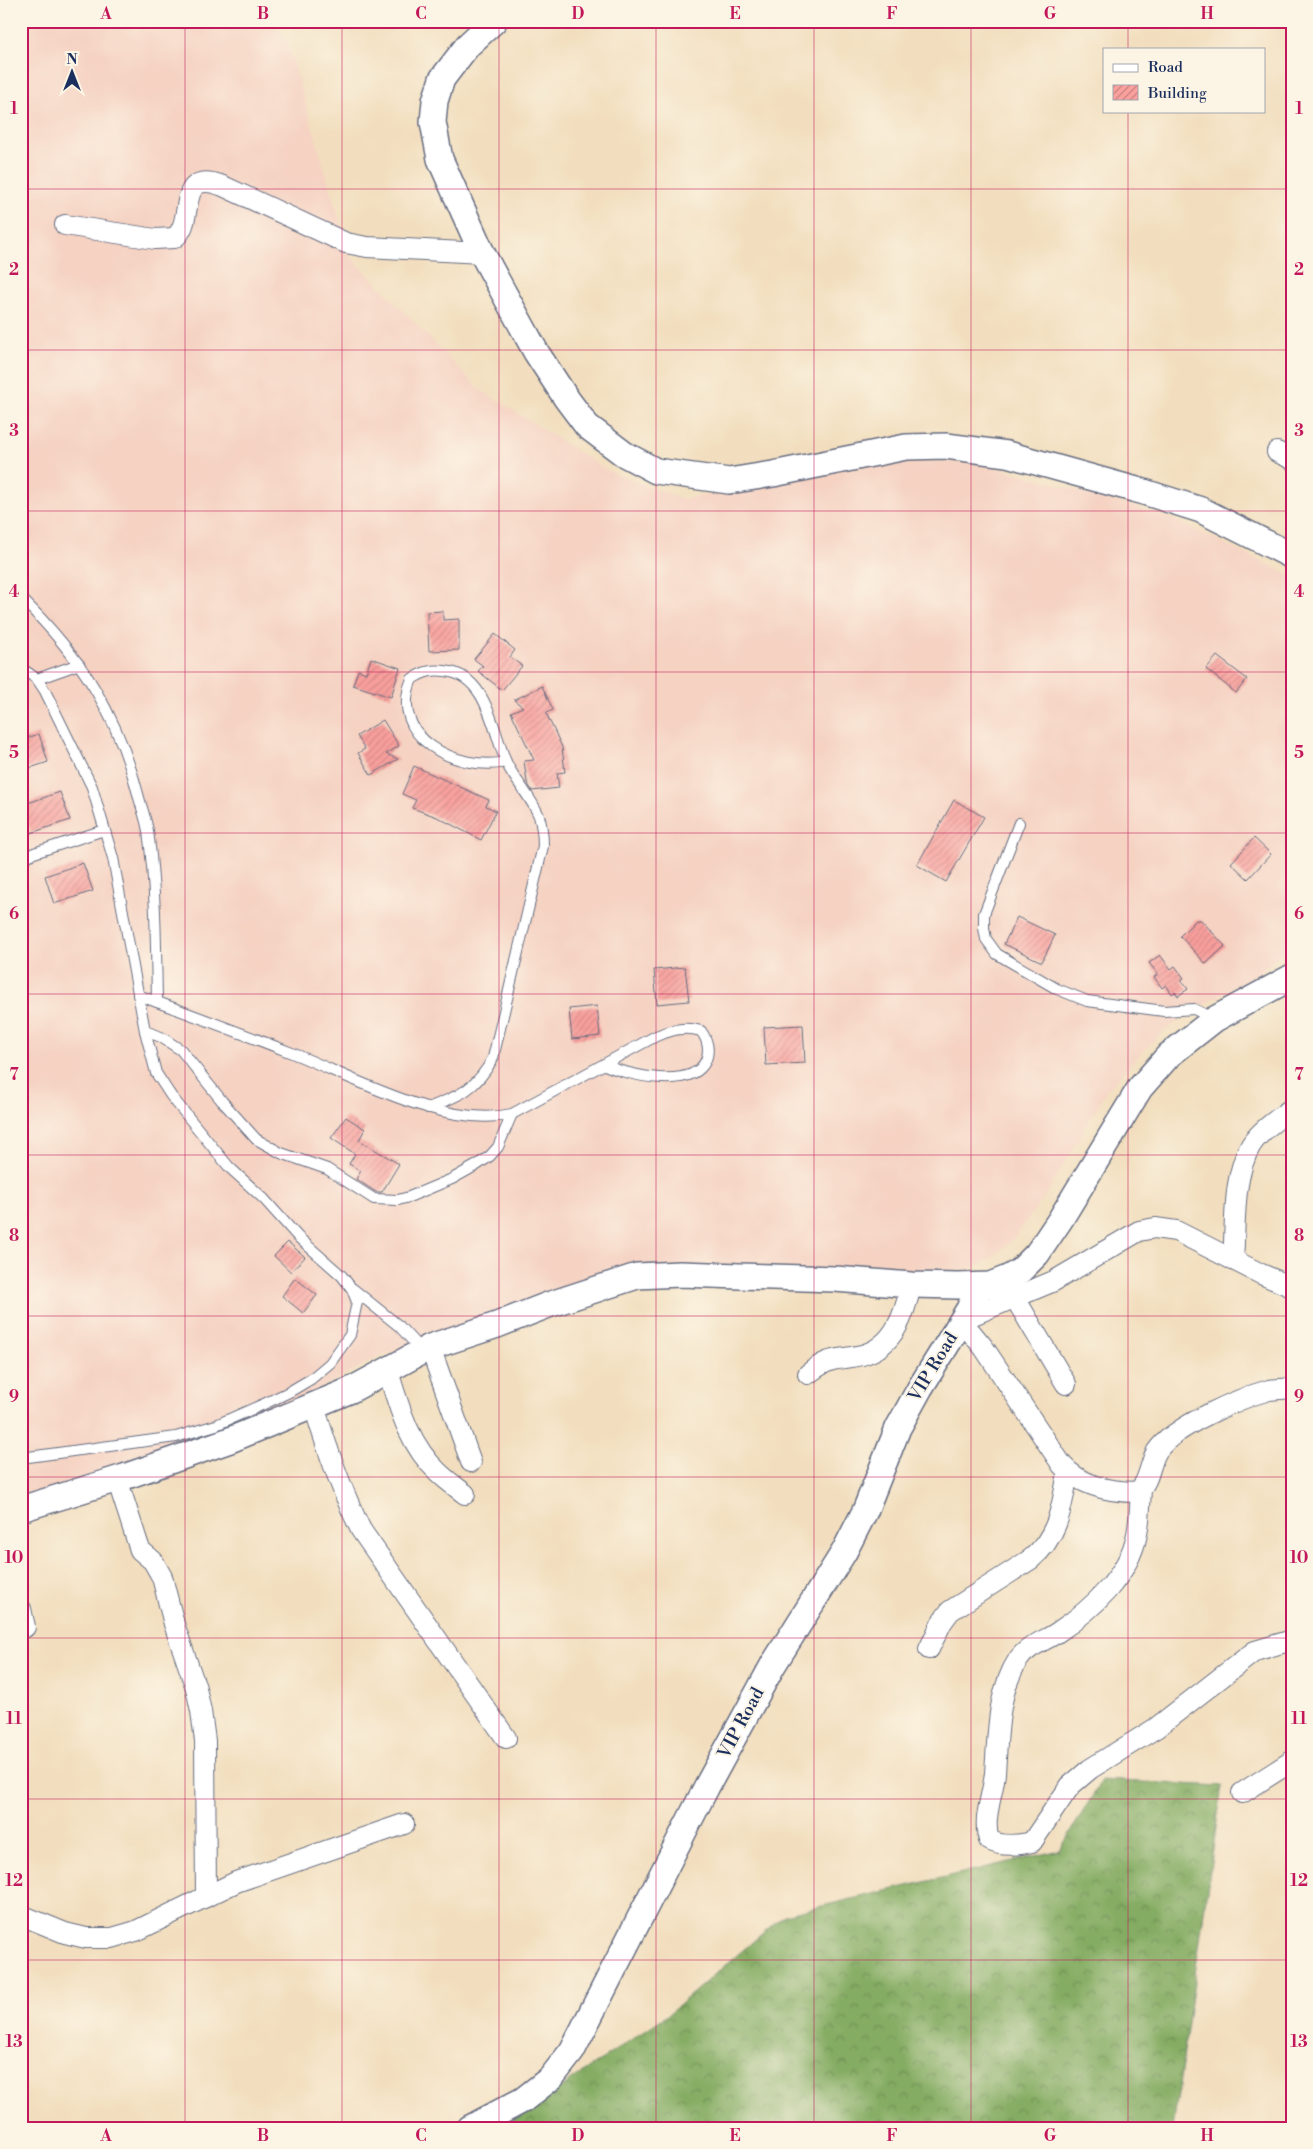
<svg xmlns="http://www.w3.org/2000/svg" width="1313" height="2149" viewBox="0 0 1313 2149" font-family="'Libre Bodoni',serif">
<defs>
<pattern id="forest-crowns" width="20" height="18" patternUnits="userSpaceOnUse" patternTransform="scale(1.25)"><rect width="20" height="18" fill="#84ac62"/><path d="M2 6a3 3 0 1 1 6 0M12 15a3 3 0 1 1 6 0" fill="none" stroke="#6b8c54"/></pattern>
<pattern id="building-hatch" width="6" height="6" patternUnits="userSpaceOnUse" patternTransform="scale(1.25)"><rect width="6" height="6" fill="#faa09d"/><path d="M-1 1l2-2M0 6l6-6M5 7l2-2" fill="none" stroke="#ca8383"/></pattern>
</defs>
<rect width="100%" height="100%" fill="#fcf5e5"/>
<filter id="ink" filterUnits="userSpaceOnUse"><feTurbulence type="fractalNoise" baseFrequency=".02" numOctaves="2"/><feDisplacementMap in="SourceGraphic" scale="10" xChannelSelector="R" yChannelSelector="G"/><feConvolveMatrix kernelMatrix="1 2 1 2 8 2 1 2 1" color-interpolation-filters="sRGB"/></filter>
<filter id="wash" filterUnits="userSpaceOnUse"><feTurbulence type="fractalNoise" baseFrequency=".0096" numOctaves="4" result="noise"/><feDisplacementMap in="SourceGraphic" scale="20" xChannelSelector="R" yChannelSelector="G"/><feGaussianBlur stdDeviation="1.12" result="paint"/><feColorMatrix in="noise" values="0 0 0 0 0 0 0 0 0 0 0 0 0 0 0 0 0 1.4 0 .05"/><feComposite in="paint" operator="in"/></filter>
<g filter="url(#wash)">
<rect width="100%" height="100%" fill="#f2debe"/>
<path fill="#f5d2c2" d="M21 21H274L288 44 350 256 478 388 608 471 683 499 891 460 979 462 1166 516 1286 573 1292 578V943L1262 971 1206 1003 1164 1031 1141 1053 1107 1090 1046 1195 1012 1240 990 1259 971 1269 933 1274 635 1266 378 1357 275 1413 21 1502Z"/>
<path fill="url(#forest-crowns)" stroke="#506e60" d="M1102 1780 1222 1786 1173 2128H501L666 2016 784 1915 1060 1850Z"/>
<g id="blocks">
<g fill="url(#building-hatch)">
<path d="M443 611V620L459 619V650L429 651 427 612Z"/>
<path d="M495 634 515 650 510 657 522 666 502 690 478 671 483 666 474 659Z"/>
<path d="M1217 656 1247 679 1236 693 1206 669Z"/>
<path d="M371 658 400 668 391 697 353 685 358 670 366 673Z"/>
<path d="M542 686 553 710 546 713 562 747 565 772 557 773 559 788 532 791 527 782 524 761 534 760 511 712 523 707 514 700Z"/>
<path d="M383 720 399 746 386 754 398 759 371 775 358 753 365 749 357 736Z"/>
<path d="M39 734 48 762 21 771V740Z"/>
<path d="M414 766 489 800 486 806 496 811 481 840 437 817 412 808 416 800 402 794Z"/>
<path d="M60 792 70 820 31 833 22 805Z"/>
<path d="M954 800 984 817 946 882 917 865Z"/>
<path d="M1254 838 1271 854 1248 879 1231 863Z"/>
<path d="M83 863 93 891 54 904 45 876Z"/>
<path d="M1017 917 1055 935 1042 962 1004 944Z"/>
<path d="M1196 920H1201L1225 946 1206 964 1180 936Z"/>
<path d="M1160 955 1171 969 1175 966 1184 978 1181 980 1188 989 1178 996 1175 992 1172 994 1166 985 1162 988 1154 977 1158 974 1149 963Z"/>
<path d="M685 967 689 1001 657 1004 654 970Z"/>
<path d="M597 1006 600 1036 572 1039 569 1009Z"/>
<path d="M803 1025 805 1063 766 1065 764 1027Z"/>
<path d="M346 1117 365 1129 359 1140 399 1164 382 1192H376L356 1179 361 1171 349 1164 355 1154 331 1138Z"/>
<path d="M288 1242 305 1257 291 1272 274 1256Z"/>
<path d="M295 1278 317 1295 303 1313 282 1296Z"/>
</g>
</g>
</g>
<g filter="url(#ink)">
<use href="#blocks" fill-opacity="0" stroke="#666c80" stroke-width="1"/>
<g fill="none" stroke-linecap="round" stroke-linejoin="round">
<defs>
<g id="service">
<path d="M21 598C81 657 117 713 138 794 141 806 146 819 148 831 156 888 156 945 157 1002"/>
<path d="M21 668 37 679 45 691 92 787 113 858 145 1031 156 1073 171 1096 229 1167 264 1199 298 1237 342 1276 352 1289 357 1302 350 1335 330 1363 311 1379 289 1392 266 1403 216 1425 176 1437 21 1458"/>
<path d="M37 679 79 664"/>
<path d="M1019 823 984 914V928L986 939 997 954 1057 989 1087 1001 1164 1011 1194 1009 1214 1019"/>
<path d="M21 859 34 853 104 830"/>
<path d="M138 995C190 1014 241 1033 292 1053 355 1078 444 1129 512 1114L656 1036C672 1030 684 1026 701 1031 707 1039 710 1050 706 1060 693 1091 627 1075 605 1065"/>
<path d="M145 1031 161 1037 181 1050 222 1101 256 1139 281 1153 327 1169 374 1199 398 1200 409 1197 452 1179 477 1165 490 1156 498 1147 512 1114"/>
<path d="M428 1108C459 1096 477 1089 493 1058L543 846C543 836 542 826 539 816 531 797 516 782 507 764 493 733 488 675 445 671 432 669 423 672 412 679 387 738 458 772 506 762"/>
<path d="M353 1289 399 1326 422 1351"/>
</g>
<g id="minor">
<path d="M65 225 155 239 174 238C197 223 173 167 223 186L346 243 367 247 482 253"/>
<path d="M1277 452 1292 459"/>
<path d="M1233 1260C1236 1224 1232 1177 1251 1145 1261 1130 1278 1119 1292 1108"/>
<path d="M1292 1287 1261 1274 1176 1231 1155 1228 1139 1231 1054 1281 961 1320 984 1348 1062 1465C1081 1486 1110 1492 1137 1492 1150 1482 1149 1464 1157 1451 1174 1426 1240 1398 1269 1390 1276 1389 1284 1389 1292 1388"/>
<path d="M1015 1298 1066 1384"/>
<path d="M430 1347 471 1462"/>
<path d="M388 1371C399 1407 409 1445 438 1472 446 1480 456 1487 465 1494"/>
<path d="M808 1374C832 1355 836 1361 862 1355 895 1346 905 1313 911 1285"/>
<path d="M314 1406C327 1449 341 1490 361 1530L506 1738"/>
<path d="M117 1479 140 1550 153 1561 162 1577 174 1624 196 1688 201 1711 205 1741 206 1897"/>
<path d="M1141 1489C1140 1504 1140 1520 1137 1534 1129 1576 1091 1610 1058 1632 1045 1641 1027 1646 1018 1660 997 1693 998 1735 995 1773 993 1795 982 1819 989 1840 1001 1847 1019 1845 1032 1842L1070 1786 1090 1769 1156 1728 1255 1651 1292 1640"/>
<path d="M21 1609 25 1627"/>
<path d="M929 1649 942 1622 950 1611 1031 1559C1059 1536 1062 1505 1068 1472"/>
<path d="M1242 1793 1292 1761"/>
<path d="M21 1915 65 1933 86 1938H112L136 1931 236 1882 404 1824"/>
</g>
<g id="tertiary">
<path d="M494 21 468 45 442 79 435 101 433 122 440 159 482 253 536 352 566 398 587 426 624 454 656 471 729 481 773 474 906 447 946 446 1007 454 1144 492 1201 510 1292 556"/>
<path d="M21 1509 124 1477 230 1440 351 1390 430 1347 497 1325 548 1305 637 1276 680 1274 835 1279 911 1285 958 1286 990 1285 1008 1278 1020 1271 1037 1254 1060 1220 1140 1088 1169 1055 1215 1019 1292 977"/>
<path d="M470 2128 523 2100 551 2078 572 2051 707 1786 773 1665 844 1552 865 1511 898 1428 920 1388 969 1309 980 1286"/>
</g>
</defs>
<use href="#service" stroke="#666c80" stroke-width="12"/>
<use href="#minor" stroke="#666c80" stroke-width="22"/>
<use href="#tertiary" stroke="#666c80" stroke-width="28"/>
<use href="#service" stroke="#fff" stroke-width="10"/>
<use href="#minor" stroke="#fff" stroke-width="20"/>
<use href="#tertiary" stroke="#fff" stroke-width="25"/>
</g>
</g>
<path fill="none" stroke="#c2185b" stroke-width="1" stroke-opacity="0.55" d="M185 21V2128M342 21V2128M499 21V2128M656 21V2128M814 21V2128M971 21V2128M1128 21V49M1128 111V2128M21 189H1292M21 350H1292M21 511H1292M21 672H1292M21 833H1292M21 994H1292M21 1155H1292M21 1316H1292M21 1477H1292M21 1638H1292M21 1799H1292M21 1960H1292"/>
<g text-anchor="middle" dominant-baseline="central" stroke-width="4" stroke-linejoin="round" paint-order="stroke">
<g font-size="18" fill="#1b2f5e" stroke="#fcf5e5">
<text transform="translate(933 1367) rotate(-59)">VIP Road</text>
<text transform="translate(741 1723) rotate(-62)">VIP Road</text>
</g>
</g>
<rect width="1313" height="2149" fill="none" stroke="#fcf5e5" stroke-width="55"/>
<rect x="1103" y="48" width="162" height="65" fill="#fcf5e5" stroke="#a2a6af"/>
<rect x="1113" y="64" width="25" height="8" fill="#ffffff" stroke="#a2a6af"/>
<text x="1148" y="72" font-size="15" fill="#1b2f5e">Road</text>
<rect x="1113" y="85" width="25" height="15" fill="url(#building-hatch)" stroke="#a2a6af"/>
<text x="1148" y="98" font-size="15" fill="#1b2f5e">Building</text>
<g transform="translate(72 72)" stroke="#fcf5e5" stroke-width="4" paint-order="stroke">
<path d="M0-4L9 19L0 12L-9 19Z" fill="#1b2f5e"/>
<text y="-8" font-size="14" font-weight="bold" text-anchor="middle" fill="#1b2f5e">N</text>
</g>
<rect x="28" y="28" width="1258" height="2094" fill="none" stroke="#c2185b" stroke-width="2"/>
<g font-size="16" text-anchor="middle" font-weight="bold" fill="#c2185b">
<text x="106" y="19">A</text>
<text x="263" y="19">B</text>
<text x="421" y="19">C</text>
<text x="578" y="19">D</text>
<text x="735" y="19">E</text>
<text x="892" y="19">F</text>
<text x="1050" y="19">G</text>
<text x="1207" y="19">H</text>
<text x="14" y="114">1</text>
<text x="1299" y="114">1</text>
<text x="14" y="275">2</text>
<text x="1299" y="275">2</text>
<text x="14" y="436">3</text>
<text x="1299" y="436">3</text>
<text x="14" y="597">4</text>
<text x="1299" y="597">4</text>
<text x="14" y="758">5</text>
<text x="1299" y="758">5</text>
<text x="14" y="919">6</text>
<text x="1299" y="919">6</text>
<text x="14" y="1080">7</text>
<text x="1299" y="1080">7</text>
<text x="14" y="1241">8</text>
<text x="1299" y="1241">8</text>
<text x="14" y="1402">9</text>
<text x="1299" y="1402">9</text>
<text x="14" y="1563">10</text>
<text x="1299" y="1563">10</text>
<text x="14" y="1724">11</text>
<text x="1299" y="1724">11</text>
<text x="14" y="1886">12</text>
<text x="1299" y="1886">12</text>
<text x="14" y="2047">13</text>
<text x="1299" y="2047">13</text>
<text x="106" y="2141">A</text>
<text x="263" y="2141">B</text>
<text x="421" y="2141">C</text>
<text x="578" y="2141">D</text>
<text x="735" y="2141">E</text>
<text x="892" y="2141">F</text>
<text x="1050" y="2141">G</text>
<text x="1207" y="2141">H</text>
</g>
</svg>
